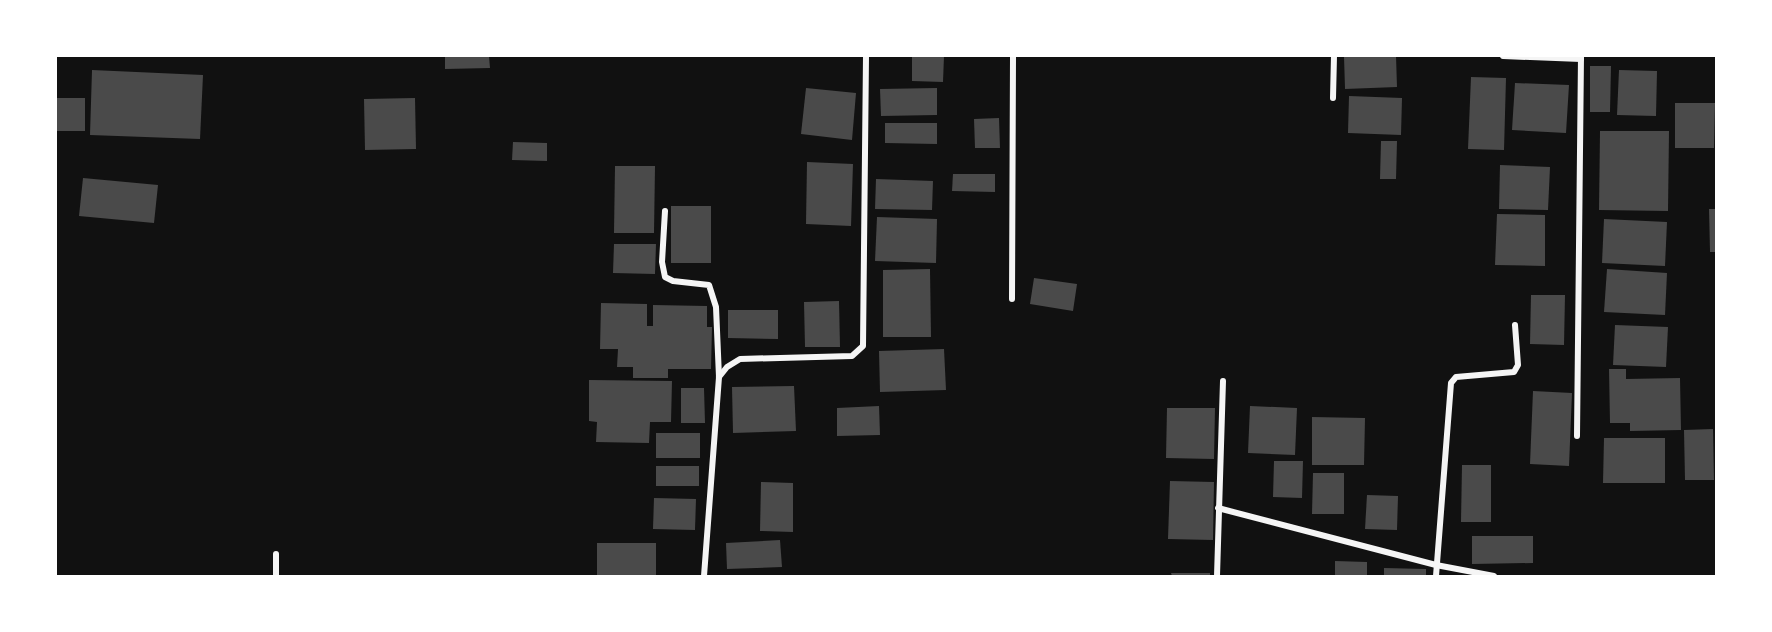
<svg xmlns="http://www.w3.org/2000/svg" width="1772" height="632" viewBox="0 0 1772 632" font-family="'DejaVu Sans',sans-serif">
<rect width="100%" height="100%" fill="#111"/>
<g fill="#4a4a4a">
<path d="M445 56H489L490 68 445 69Z"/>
<path d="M912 56H944L943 82 912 81Z"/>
<path d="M1344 56H1396L1397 87 1345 89Z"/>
<path d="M1590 66H1611L1610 112H1590Z"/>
<path d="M92 70 203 75 200 139 90 135Z"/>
<path d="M1619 70 1657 71 1656 116 1617 115Z"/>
<path d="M1471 77 1506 78 1504 150 1468 149Z"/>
<path d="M1515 83 1569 85 1566 133 1512 130Z"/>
<path d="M806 88 856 93 852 140 801 134Z"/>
<path d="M937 88V115L881 116 880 89Z"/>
<path d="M1349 96 1402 98 1401 135 1348 133Z"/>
<rect x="56" y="98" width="29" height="33"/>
<path d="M415 98 416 149 365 150 364 99Z"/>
<path d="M1675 103H1715L1714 148H1675Z"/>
<path d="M999 118 1000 148H975L974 119Z"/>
<path d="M885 123H937V144L885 143Z"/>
<path d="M1600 131H1669L1668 211 1599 210Z"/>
<path d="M1381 141H1397L1396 179H1380Z"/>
<path d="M513 142 547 143V161L512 160Z"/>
<path d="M807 162 853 164 851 226 806 224Z"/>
<path d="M1500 165 1550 167 1548 210 1499 209Z"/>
<path d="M615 166H655L654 233H614Z"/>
<path d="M953 174H995V192L952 191Z"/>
<path d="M83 178 158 185 154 223 79 216Z"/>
<path d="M876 179 933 181 932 210 875 209Z"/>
<rect x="671" y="206" width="40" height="57"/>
<path d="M1709 209H1716V252H1710Z"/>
<path d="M1497 214 1545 215V266L1495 265Z"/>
<path d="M877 217 937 219 936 263 875 261Z"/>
<path d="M1604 219 1667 222 1665 266 1602 263Z"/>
<path d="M614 244H656L655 274 613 273Z"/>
<path d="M930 269 931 337H883V270Z"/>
<path d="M1607 269 1667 273 1665 315 1604 312Z"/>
<path d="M1034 278 1077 284 1073 311 1030 304Z"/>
<path d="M1531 295H1565L1564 345 1530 344Z"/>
<path d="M839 301 840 347H805L804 302Z"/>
<path d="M601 303 647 304V326H653V305L707 306V327H712L711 369H668V378H633V367H617L618 349H600Z"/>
<path d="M728 310H778V339L728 338Z"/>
<path d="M1615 325 1668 327 1666 367 1613 365Z"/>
<path d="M944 349 946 390 880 392 879 351Z"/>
<path d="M1609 369H1626V379L1680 378 1681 430 1630 431V423H1610Z"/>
<path d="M589 380 672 381 671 422H650L649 443 596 442 597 422 589 421Z"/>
<path d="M794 386 796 431 733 433 732 387Z"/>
<path d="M681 388H704L705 423H681Z"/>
<path d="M1533 391 1572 393 1569 466 1530 464Z"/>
<path d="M879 406 880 435 837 436V408Z"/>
<path d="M1250 406 1297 408 1295 455 1248 453Z"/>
<path d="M1167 408H1215L1214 459 1166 458Z"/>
<path d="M1312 417 1365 418 1364 465H1312Z"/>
<path d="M1713 429 1714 480H1685L1684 430Z"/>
<rect x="656" y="433" width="44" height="25"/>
<path d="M1604 438H1665V483H1603Z"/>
<path d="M1274 461H1303L1302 498 1273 497Z"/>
<path d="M1462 465H1491V522H1461Z"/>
<rect x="656" y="466" width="43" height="20"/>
<path d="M1313 473H1344V514H1312Z"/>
<path d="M1170 481 1214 482 1213 540 1168 539Z"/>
<path d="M761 482 793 483V532L760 531Z"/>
<path d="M1367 495 1398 496 1397 530 1365 529Z"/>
<path d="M654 498 696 499 695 530 653 529Z"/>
<path d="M1472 536H1533V563L1472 564Z"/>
<path d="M780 540 782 567 727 569 726 543Z"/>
<rect x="597" y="543" width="59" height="33"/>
<path d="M1335 561 1367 562V576H1335Z"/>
<path d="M1384 568 1426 569V576H1384Z"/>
<path d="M1171 573H1210V576H1172Z"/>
</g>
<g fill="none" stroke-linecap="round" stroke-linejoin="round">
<g stroke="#f5f5f5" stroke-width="6">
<path d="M1503 56 1581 59"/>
<path d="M1333 98 1334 56"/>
<path d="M665 211 662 262 665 277 673 281 709 285 716 307 719 377 704 576"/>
<path d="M1012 299 1013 56"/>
<path d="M719 377 727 367 740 359 852 356 863 346 866 56"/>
<path d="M1577 436 1581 56"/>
<path d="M1218 508 1436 565 1494 576"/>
<path d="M276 554V576"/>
<path d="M1217 576 1223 381"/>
<path d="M1436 576 1451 383 1456 377 1514 372 1518 365 1515 325"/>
</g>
</g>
<rect width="1772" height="632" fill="none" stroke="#ffffff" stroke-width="114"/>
</svg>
